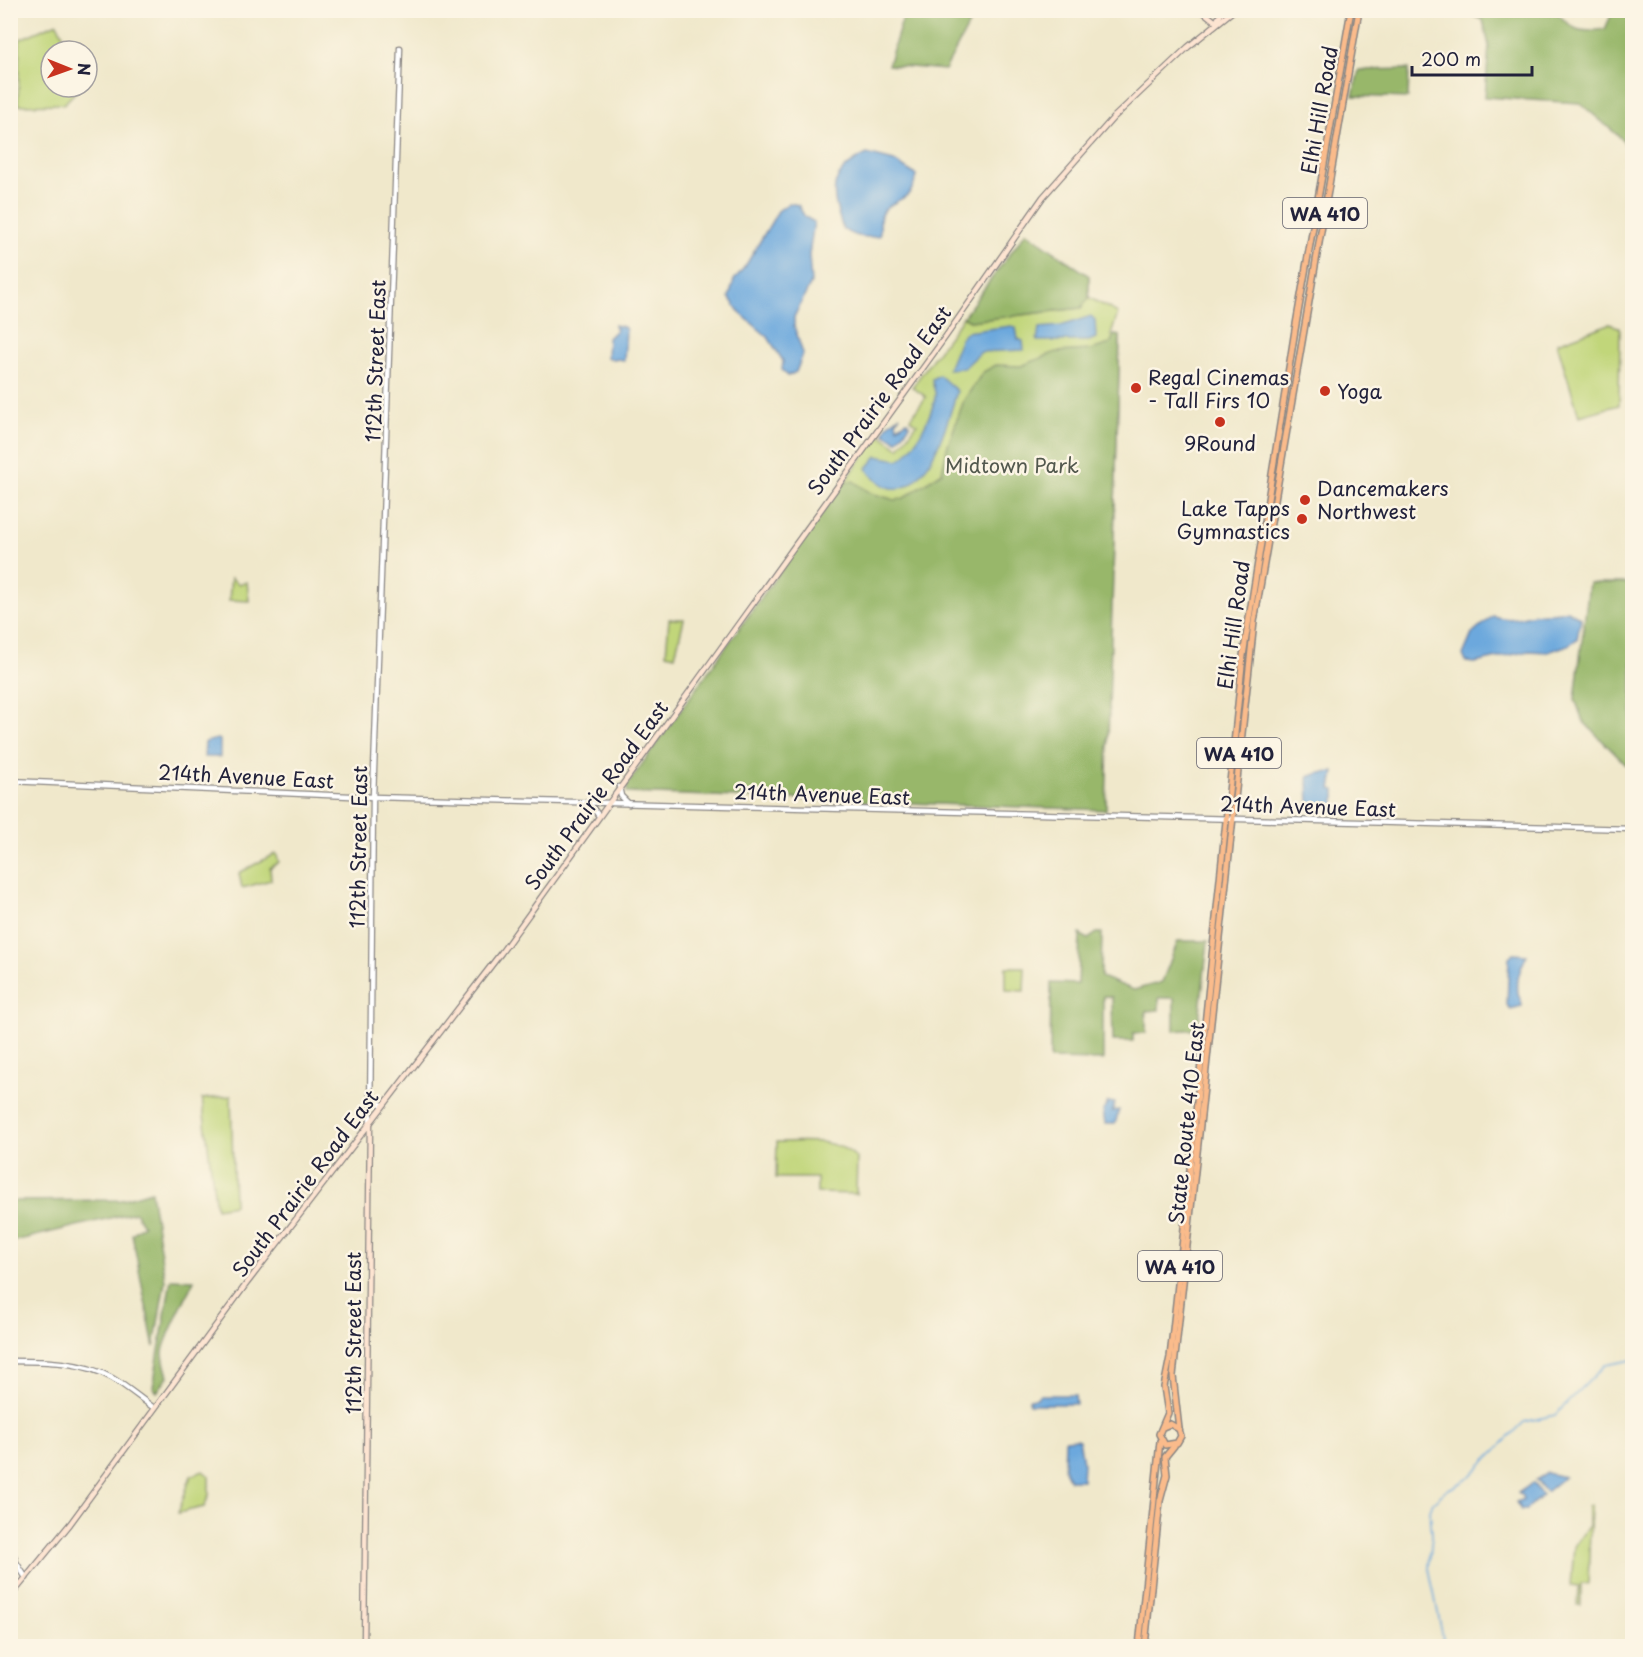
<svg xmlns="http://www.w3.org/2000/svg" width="1643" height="1657" viewBox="0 0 1643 1657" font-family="'Playpen Sans',sans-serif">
<rect width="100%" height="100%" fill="#fcf5e5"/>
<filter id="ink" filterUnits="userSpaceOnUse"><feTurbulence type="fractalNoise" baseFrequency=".0167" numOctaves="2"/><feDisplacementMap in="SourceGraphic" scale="12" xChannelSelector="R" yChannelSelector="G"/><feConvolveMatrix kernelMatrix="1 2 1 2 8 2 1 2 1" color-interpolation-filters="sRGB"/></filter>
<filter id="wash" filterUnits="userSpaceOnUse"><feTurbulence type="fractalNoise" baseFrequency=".008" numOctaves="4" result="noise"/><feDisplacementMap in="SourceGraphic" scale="24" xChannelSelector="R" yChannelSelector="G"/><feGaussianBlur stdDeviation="1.35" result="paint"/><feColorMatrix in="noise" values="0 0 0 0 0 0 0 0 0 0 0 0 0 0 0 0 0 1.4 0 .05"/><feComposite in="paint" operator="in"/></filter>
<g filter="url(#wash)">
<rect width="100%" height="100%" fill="#f0e8cb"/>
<g fill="#c1d67a" stroke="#727c5a" stroke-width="1.5">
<path d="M57 23 71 51H51V87H80L64 104 18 105 20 39Z"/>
<path d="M1090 298 1118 313 1111 335 1120 336 1113 573 783 569 879 434 899 448 917 424 910 419 926 397 912 387 963 317 970 321 1080 308Z"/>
<path d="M1609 324 1619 327 1620 330 1619 405 1579 416 1557 343Z"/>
<path d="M231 578 239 584 247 582 249 601 229 600Z"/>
<path d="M669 619H684L675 656 666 654Z"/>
<path d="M276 853 279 862 270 868 271 880 242 888 239 873Z"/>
<path d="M1006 967H1025L1024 991 1006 990Z"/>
<path d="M231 1096 234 1205 216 1208 202 1099Z"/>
<path d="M777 1142C804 1142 836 1137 857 1158L856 1194 817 1193V1178H776Z"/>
<path d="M203 1471 209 1476V1495L204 1507 178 1513 191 1476Z"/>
<path d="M1591 1505 1588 1584H1581V1605H1578L1579 1587 1571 1586 1574 1546 1588 1527V1506Z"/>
</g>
<g fill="#98b76a" stroke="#5d6c52" stroke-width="1.5">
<path d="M905 11H976L945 70 888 65Z"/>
<path d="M1425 11H1555C1573 30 1578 34 1605 29L1613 11H1632V163L1623 140 1580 103 1485 97 1489 46 1483 20 1460 11Z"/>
<path d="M1409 69 1408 98 1353 96 1359 70Z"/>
<path d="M1026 232 1089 276V298L1081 308 970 321 963 317Z"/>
<path d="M1114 335 1120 336 1106 810 627 793V785L844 482 853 481 871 493 895 500 902 499 942 472 947 448 964 400 983 372 996 365 1021 366 1056 352 1091 350 1110 344Z"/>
<path d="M1589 583H1632V771L1583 721 1575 699Z"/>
<path d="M1097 933H1102L1101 977 1134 990 1162 982 1178 941H1208L1198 1029 1174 1031V998H1159V1010L1146 1011V1033H1133V1041H1113L1112 997 1103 996V1060L1050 1059 1051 983 1078 984 1080 934 1088 939Z"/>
<path d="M151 1191 165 1281 154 1347 132 1234 143 1225 135 1212 10 1242 11 1201 121 1200Z"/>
<path d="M171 1279 194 1280C188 1293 162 1344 163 1353 163 1360 166 1369 168 1376L157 1392 153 1387Z"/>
</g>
<g fill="#6ca8dd" stroke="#47658c" stroke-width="1.5">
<path d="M867 154 894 161 916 175C913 203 895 196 882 213 878 219 882 228 879 236 866 238 853 237 843 229 831 192 826 174 867 154Z"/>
<path d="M789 203 798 205 805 217 814 222 809 255 811 283 794 317V326L803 354 796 372 788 376 782 370 783 361 768 337 740 313 729 297 734 280 746 265 778 211Z"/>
<path d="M1091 316 1095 320 1096 338 1089 341H1037L1039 328 1061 326Z"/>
<path d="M614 325 624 327 626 330 624 360 607 358 608 338 616 330Z"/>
<path d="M1011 326 1016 328 1018 339 1023 341 1024 350 981 352 964 368 948 369 961 338 966 332Z"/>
<path d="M939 375 957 391C949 418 928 495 891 488 882 486 870 476 867 468L877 456 898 460C913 454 932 414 935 398 937 392 932 386 932 379Z"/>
<path d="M900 415 896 422 897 427 907 421 910 425 897 441 884 433 887 426Z"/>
<path d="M1567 610 1581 618 1577 639 1568 645 1548 652 1529 651 1475 663 1466 662 1463 655 1472 634 1493 616C1517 623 1522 614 1544 613 1554 612 1557 614 1567 610Z"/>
<path d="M217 739 220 740V757H204L205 742Z"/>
<path d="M1334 772 1331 789 1335 790V806L1309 805 1308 777 1319 773Z"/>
<path d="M1513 954 1527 955C1521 967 1516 978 1518 993 1519 999 1522 1000 1522 1006L1511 1009 1507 1005 1509 957Z"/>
<path d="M1108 1102 1115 1103 1112 1111 1119 1110 1115 1124H1105L1103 1111Z"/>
<path d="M1039 1395H1075L1076 1404H1029V1399L1037 1398Z"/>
<path d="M1076 1439 1079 1440 1083 1462 1082 1480H1070L1064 1468 1065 1440Z"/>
<path d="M1547 1473 1564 1477 1546 1492 1536 1480Z"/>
<path d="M1533 1483 1542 1495 1526 1510H1521L1516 1502 1523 1499 1522 1496 1518 1493Z"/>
</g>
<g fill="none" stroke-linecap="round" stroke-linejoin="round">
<path stroke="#6ca8dd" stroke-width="1.5" d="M1437 1646 1443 1638 1429 1568 1432 1535 1430 1510 1433 1502 1447 1490 1466 1480 1524 1422 1555 1415 1605 1365 1632 1360"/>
</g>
</g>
<g filter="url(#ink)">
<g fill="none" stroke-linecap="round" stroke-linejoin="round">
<defs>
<g id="tertiary">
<path d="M10 781 373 797 1632 829"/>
<path d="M619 787 621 796 629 804"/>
<path d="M589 803 599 816"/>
<path d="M370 1099 383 1105"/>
<path d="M370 1122 373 797 400 48"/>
<path d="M10 1361C44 1361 82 1361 112 1378 126 1386 140 1398 154 1408"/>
<path d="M10 1543 16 1562 26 1578"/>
</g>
<g id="secondary">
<path d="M1201 10 1216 22"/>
<path d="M1216 22 1223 10"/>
<path d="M10 1597 70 1524 247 1283 501 953 946 336 1043 197 1113 118 1188 47 1234 10"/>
<path d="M364 1646 370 1122"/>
</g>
<g id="primary">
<path d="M1163 1427 1170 1424 1179 1429 1181 1436 1177 1443 1165 1445 1159 1434 1168 1413 1164 1387 1170 1357 1181 1257 1243 656 1295 330 1351 10"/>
<path d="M1179 1429 1173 1376 1254 622 1359 10"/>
<path d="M1139 1646 1160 1441"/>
<path d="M1145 1646 1160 1501 1167 1475 1165 1457 1174 1446"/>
</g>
</defs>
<use href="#tertiary" stroke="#898583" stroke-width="7"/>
<use href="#secondary" stroke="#898583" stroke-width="7"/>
<use href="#primary" stroke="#898583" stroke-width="8"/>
<use href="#tertiary" stroke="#fff" stroke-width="4.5"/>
<use href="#secondary" stroke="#fde4d1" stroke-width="4.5"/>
<use href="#primary" stroke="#fabb8b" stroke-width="5"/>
</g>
</g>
<g fill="#c8321e" stroke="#fcf5e5" stroke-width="2">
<circle cx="1136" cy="388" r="6"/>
<circle cx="1325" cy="391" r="6"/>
<circle cx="1220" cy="422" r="6"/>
<circle cx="1305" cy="500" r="6"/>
<circle cx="1302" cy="519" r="6"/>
</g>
<g text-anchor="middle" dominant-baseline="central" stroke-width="5" stroke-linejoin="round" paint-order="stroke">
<g fill="#fcf5e5" stroke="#63616e" stroke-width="1.5">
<rect x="1283" y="198" width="84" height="30" rx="4.5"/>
<rect x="1197" y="738" width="84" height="30" rx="4.5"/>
<rect x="1138" y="1251" width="84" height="30" rx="4.5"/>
</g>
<g font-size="18" font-weight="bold" fill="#22223b">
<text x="1325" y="213">WA 410</text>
<text x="1239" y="753">WA 410</text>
<text x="1180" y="1266">WA 410</text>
</g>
<g font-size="20" fill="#22223b" stroke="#fcf5e5">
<text transform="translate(1319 110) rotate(-80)">Elhi Hill Road</text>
<text transform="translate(375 361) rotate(-88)">112th Street East</text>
<text transform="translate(879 400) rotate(-54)">South Prairie Road East</text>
<text transform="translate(1233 625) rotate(-82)">Elhi Hill Road</text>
<text transform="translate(246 776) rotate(3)">214th Avenue East</text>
<text transform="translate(822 794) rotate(2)">214th Avenue East</text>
<text transform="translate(596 795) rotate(-54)">South Prairie Road East</text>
<text transform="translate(1308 806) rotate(2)">214th Avenue East</text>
<text transform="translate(358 847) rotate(-89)">112th Street East</text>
<text transform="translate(1186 1123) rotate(-84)">State Route 410 East</text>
<text transform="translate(305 1183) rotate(-53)">South Prairie Road East</text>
<text transform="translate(353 1333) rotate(-90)">112th Street East</text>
</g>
<g font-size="20" fill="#22223b" stroke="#fcf5e5" text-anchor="start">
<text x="1148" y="377">Regal Cinemas<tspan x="1148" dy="23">- Tall Firs 10</tspan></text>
<text x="1337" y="391">Yoga</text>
<text x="1220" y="443" text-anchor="middle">9Round</text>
<text x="1317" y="488">Dancemakers<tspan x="1317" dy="23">Northwest</tspan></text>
<text x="1290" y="508" text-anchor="end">Lake Tapps<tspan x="1290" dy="23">Gymnastics</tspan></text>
</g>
<g font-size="20" fill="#52584e" stroke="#fcf5e5">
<text x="1012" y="465">Midtown Park</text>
</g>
</g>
<rect width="1643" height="1657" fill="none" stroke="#fcf5e5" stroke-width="36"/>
<g transform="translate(69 69) rotate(91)"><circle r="28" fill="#fcf5e5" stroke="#a5a1a1" stroke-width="1.5"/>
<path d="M0-4.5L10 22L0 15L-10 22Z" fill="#c8321e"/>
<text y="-9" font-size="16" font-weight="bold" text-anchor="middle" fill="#22223b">N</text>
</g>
<path d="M1412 66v9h120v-9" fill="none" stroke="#22223b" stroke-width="3"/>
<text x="1421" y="66" font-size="18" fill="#22223b" stroke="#fcf5e5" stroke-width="4.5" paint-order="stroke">200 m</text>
</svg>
